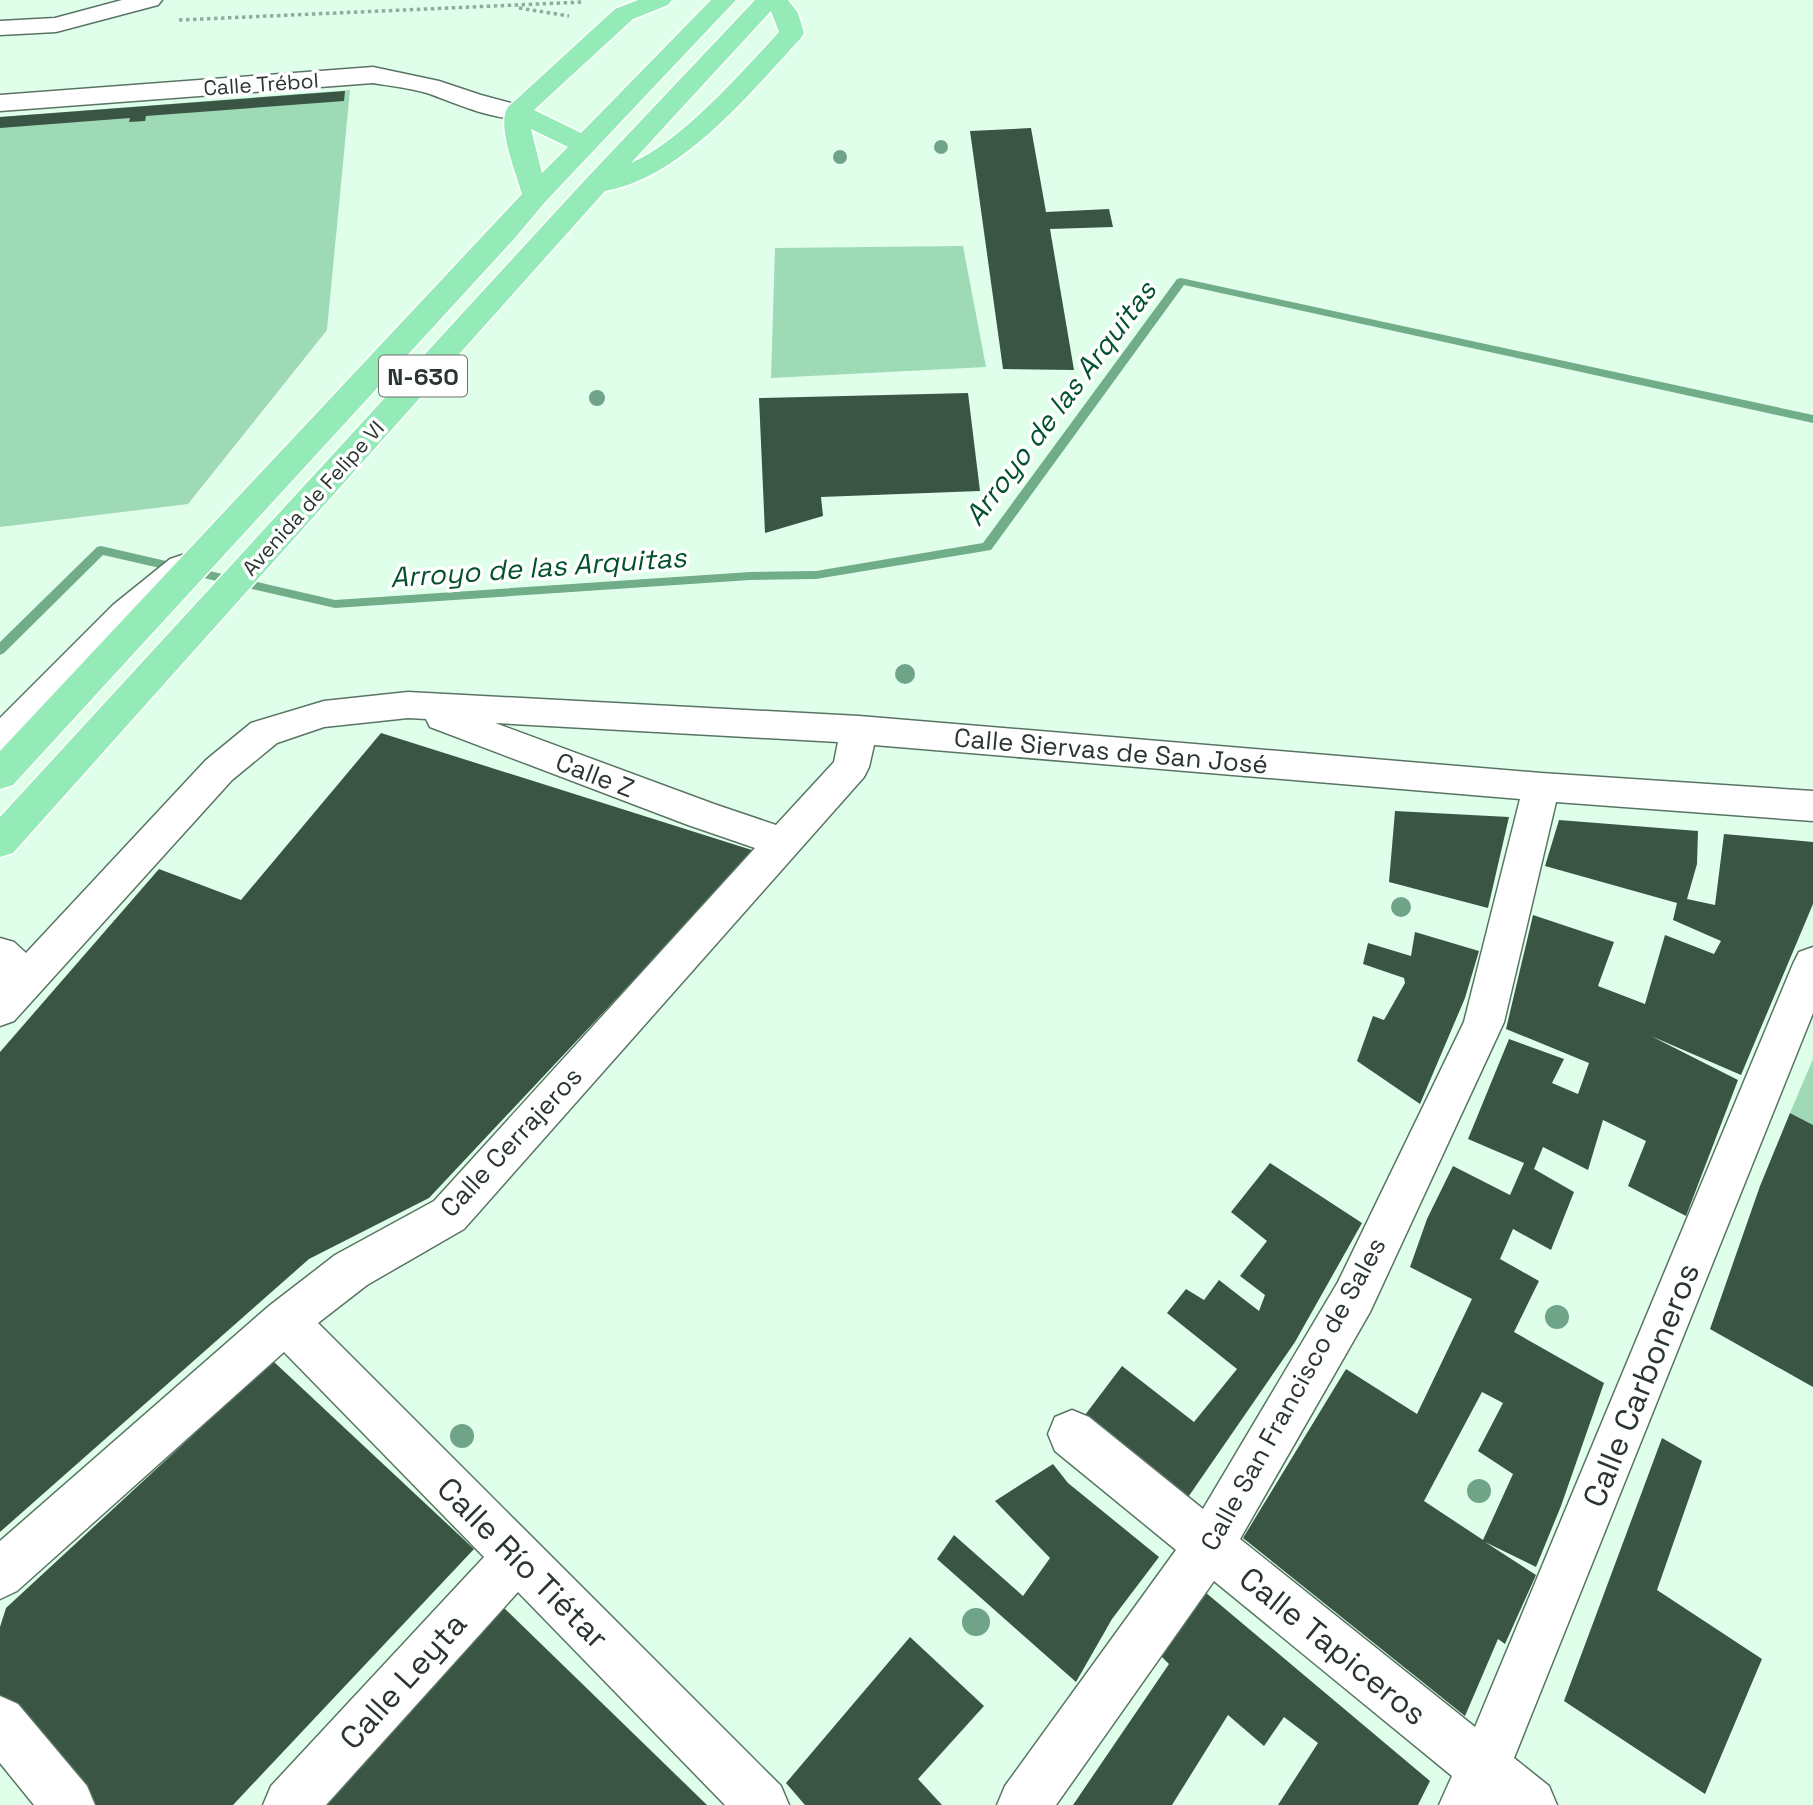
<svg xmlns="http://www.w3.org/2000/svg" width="1813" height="1805" viewBox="0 0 1813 1805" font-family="'Space Grotesk',sans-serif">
<rect width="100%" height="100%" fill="#e0ffeb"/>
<g fill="#9fdab6">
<path d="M350 90 327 330 188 504 0 527V117Z"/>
<path d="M963 246 986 367 771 378 775 248Z"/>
<path d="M1813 1059V1125L1790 1113Z"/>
</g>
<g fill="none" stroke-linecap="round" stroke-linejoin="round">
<path fill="#72ad8a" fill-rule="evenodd" d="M1181 278 1813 415V423L1184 285 991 550 816 579 750 580 335 608 103 555 4 653 0 655V642L97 547 101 546 335 600 750 572 816 571 983 543 1177 279Z"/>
</g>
<g fill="#3b5545" fill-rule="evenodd">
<path d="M345 91 344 101 146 116 145 121 129 122 130 118 0 128V117Z"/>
<path d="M1031 128 1046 212 1109 209 1113 227 1050 229 1074 370 1003 369 970 131Z"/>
<path d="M968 393 980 491 821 497 823 516 765 533 759 398Z"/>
<path d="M381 733 755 851 429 1198 309 1259 0 1532V1052L159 869 241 900Z"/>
<path d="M1395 811 1509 817 1488 908 1389 882Z"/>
<path d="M1559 820 1698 831 1697 864 1687 899 1715 905 1724 834 1813 842V904L1741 1075 1651 1036 1738 1080 1686 1216 1628 1186 1646 1141 1603 1120 1588 1170 1543 1147 1534 1169 1574 1192 1551 1250 1513 1229 1500 1259 1539 1281 1514 1332 1604 1383 1561 1506 1536 1567 1485 1542 1536 1575 1505 1644 1498 1639 1465 1716 1243 1538 1346 1369 1417 1414 1472 1299 1410 1267 1427 1219 1453 1166 1510 1195 1524 1163 1468 1139 1509 1039 1564 1059 1552 1083 1578 1094 1589 1063 1506 1029 1533 915 1614 942 1598 986 1645 1004 1665 935 1714 954 1721 941 1673 920 1677 903 1545 866ZM1482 1392 1503 1403 1478 1451 1513 1474 1483 1540 1424 1501Z"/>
<path d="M1415 932 1479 951 1465 998 1420 1104 1357 1061 1373 1016 1384 1020 1405 983 1404 978 1363 964 1368 943 1411 956Z"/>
<path d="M1790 1113 1813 1125V1387L1710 1329 1760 1186Z"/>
<path d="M1270 1163 1362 1223 1295 1342 1182 1506 1079 1423 1122 1366 1194 1422 1237 1369 1167 1313 1186 1289 1204 1300 1219 1280 1259 1311 1265 1295 1240 1276 1267 1241 1231 1212Z"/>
<path d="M273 1361 474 1549 233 1805H84L0 1718V1627L6 1608Z"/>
<path d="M1662 1438 1702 1461 1657 1590 1762 1659 1705 1794 1564 1701Z"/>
<path d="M1053 1464 1068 1483 1159 1557 1112 1619 1076 1682 937 1559 954 1535 1023 1596 1050 1558 995 1501Z"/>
<path d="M1205 1592 1430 1781 1418 1805H1278L1318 1743 1284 1717 1264 1746 1228 1715 1172 1805H1073L1169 1664 1160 1655Z"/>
<path d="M503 1607 707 1805H320Z"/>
<path d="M910 1637 984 1706 918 1779 942 1805H805L786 1783Z"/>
</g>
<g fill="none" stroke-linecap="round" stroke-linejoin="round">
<defs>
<g id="street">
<path d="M122 0H162L158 5 56 32 0 35V21L55 18Z"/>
<path d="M373 67 439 81 481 95 526 107 530 112 526 117C500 124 453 102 427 93 409 88 391 86 373 83L0 111V95Z"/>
<path d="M182 555 194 559 199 567 194 575 137 623 13 750 0 754V718L113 605 170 559Z"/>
<path d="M408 692 859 716 1541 773 1813 791V821L1556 802 1504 1022 1370 1312 1240 1539 1475 1727 1793 964 1799 952 1813 947V1013L1514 1758 1549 1786 1557 1805H1439L1452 1776 1214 1581 1056 1805H997L1005 1786 1176 1550 1055 1451 1048 1434 1055 1417 1072 1410 1089 1417 1203 1509 1338 1282 1464 1022 1520 799 874 745 869 767 864 777 464 1229 367 1285 318 1323 781 1786 789 1805H725L518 1592 326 1805H263L271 1786 484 1557 284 1352 17 1591 0 1599V1541L269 1306 335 1255 434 1201 755 848 688 825 430 727 426 719 408 718 324 727 277 743 232 780 14 1021 0 1026V938L14 942 26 953 206 760 251 723 324 701ZM495 723 838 742 834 762 776 825 714 804Z"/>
<path d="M0 1696 18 1704 87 1786 95 1805H34L0 1763Z"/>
</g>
<g id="highway">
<path d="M638 0H672L668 5 633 19 534 110 581 133 711 0H736L546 201 514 239 13 785 0 789V751L522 194C516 174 496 124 508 107L615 9ZM531 129 568 147 542 173Z"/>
<path d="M755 0H788L798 13 804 33 801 38C750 93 682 178 605 191L13 853 0 857V817L583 182ZM771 11 779 32C741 73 682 141 631 163Z"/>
</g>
</defs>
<use href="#street" stroke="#597463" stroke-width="3"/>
<use href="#highway" stroke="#fff" stroke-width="3"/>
<g stroke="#93aa9c" stroke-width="3.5" stroke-dasharray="3.5 3.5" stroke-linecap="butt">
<path d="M519 8 569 16"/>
<path d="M179 20 583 2"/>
</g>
<use href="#street" fill="#fff" fill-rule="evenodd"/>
<use href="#highway" fill="#95ebb8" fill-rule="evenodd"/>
</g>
<g fill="#70a489">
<circle cx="941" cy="147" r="7"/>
<circle cx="840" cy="157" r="7"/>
<circle cx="597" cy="398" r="8"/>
<circle cx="905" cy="674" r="10"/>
<circle cx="1401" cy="907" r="10"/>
<circle cx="1557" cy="1317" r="12"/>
<circle cx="462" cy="1436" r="12"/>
<circle cx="1479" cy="1491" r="12"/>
<circle cx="976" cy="1622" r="14"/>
</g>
<g text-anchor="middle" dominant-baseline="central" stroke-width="7" stroke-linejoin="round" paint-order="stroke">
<g font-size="21" fill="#2a362f" stroke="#fff">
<text transform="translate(261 84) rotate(-4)">Calle Trébol</text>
<text transform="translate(313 498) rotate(-48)">Avenida de Felipe VI</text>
</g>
<rect fill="#fff" stroke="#6a726d" stroke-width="2" x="379" y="355.5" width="88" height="41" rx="5"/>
<g font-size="24" font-weight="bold" fill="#2a362f">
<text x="423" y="376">N-630</text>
</g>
<g font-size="26" fill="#2a362f" stroke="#fff">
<text transform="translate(1111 751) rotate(5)">Calle Siervas de San José</text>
<text transform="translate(595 775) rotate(21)">Calle Z</text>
<text transform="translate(511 1142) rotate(-47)">Calle Cerrajeros</text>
<text transform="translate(1293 1394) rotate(-61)">Calle San Francisco de Sales</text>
</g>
<g font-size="28" font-style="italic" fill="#03512f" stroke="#fff">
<text transform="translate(1060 403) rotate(-53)">Arroyo de las Arquitas</text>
<text transform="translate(538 567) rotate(-4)">Arroyo de las Arquitas</text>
</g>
<g font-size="32" fill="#2a362f" stroke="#fff">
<text transform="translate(1641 1385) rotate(-68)">Calle Carboneros</text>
<text transform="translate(523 1563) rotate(45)">Calle Río Tiétar</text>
<text transform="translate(1333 1646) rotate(39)">Calle Tapiceros</text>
<text transform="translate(403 1681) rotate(-48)">Calle Leyta</text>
</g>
</g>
</svg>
